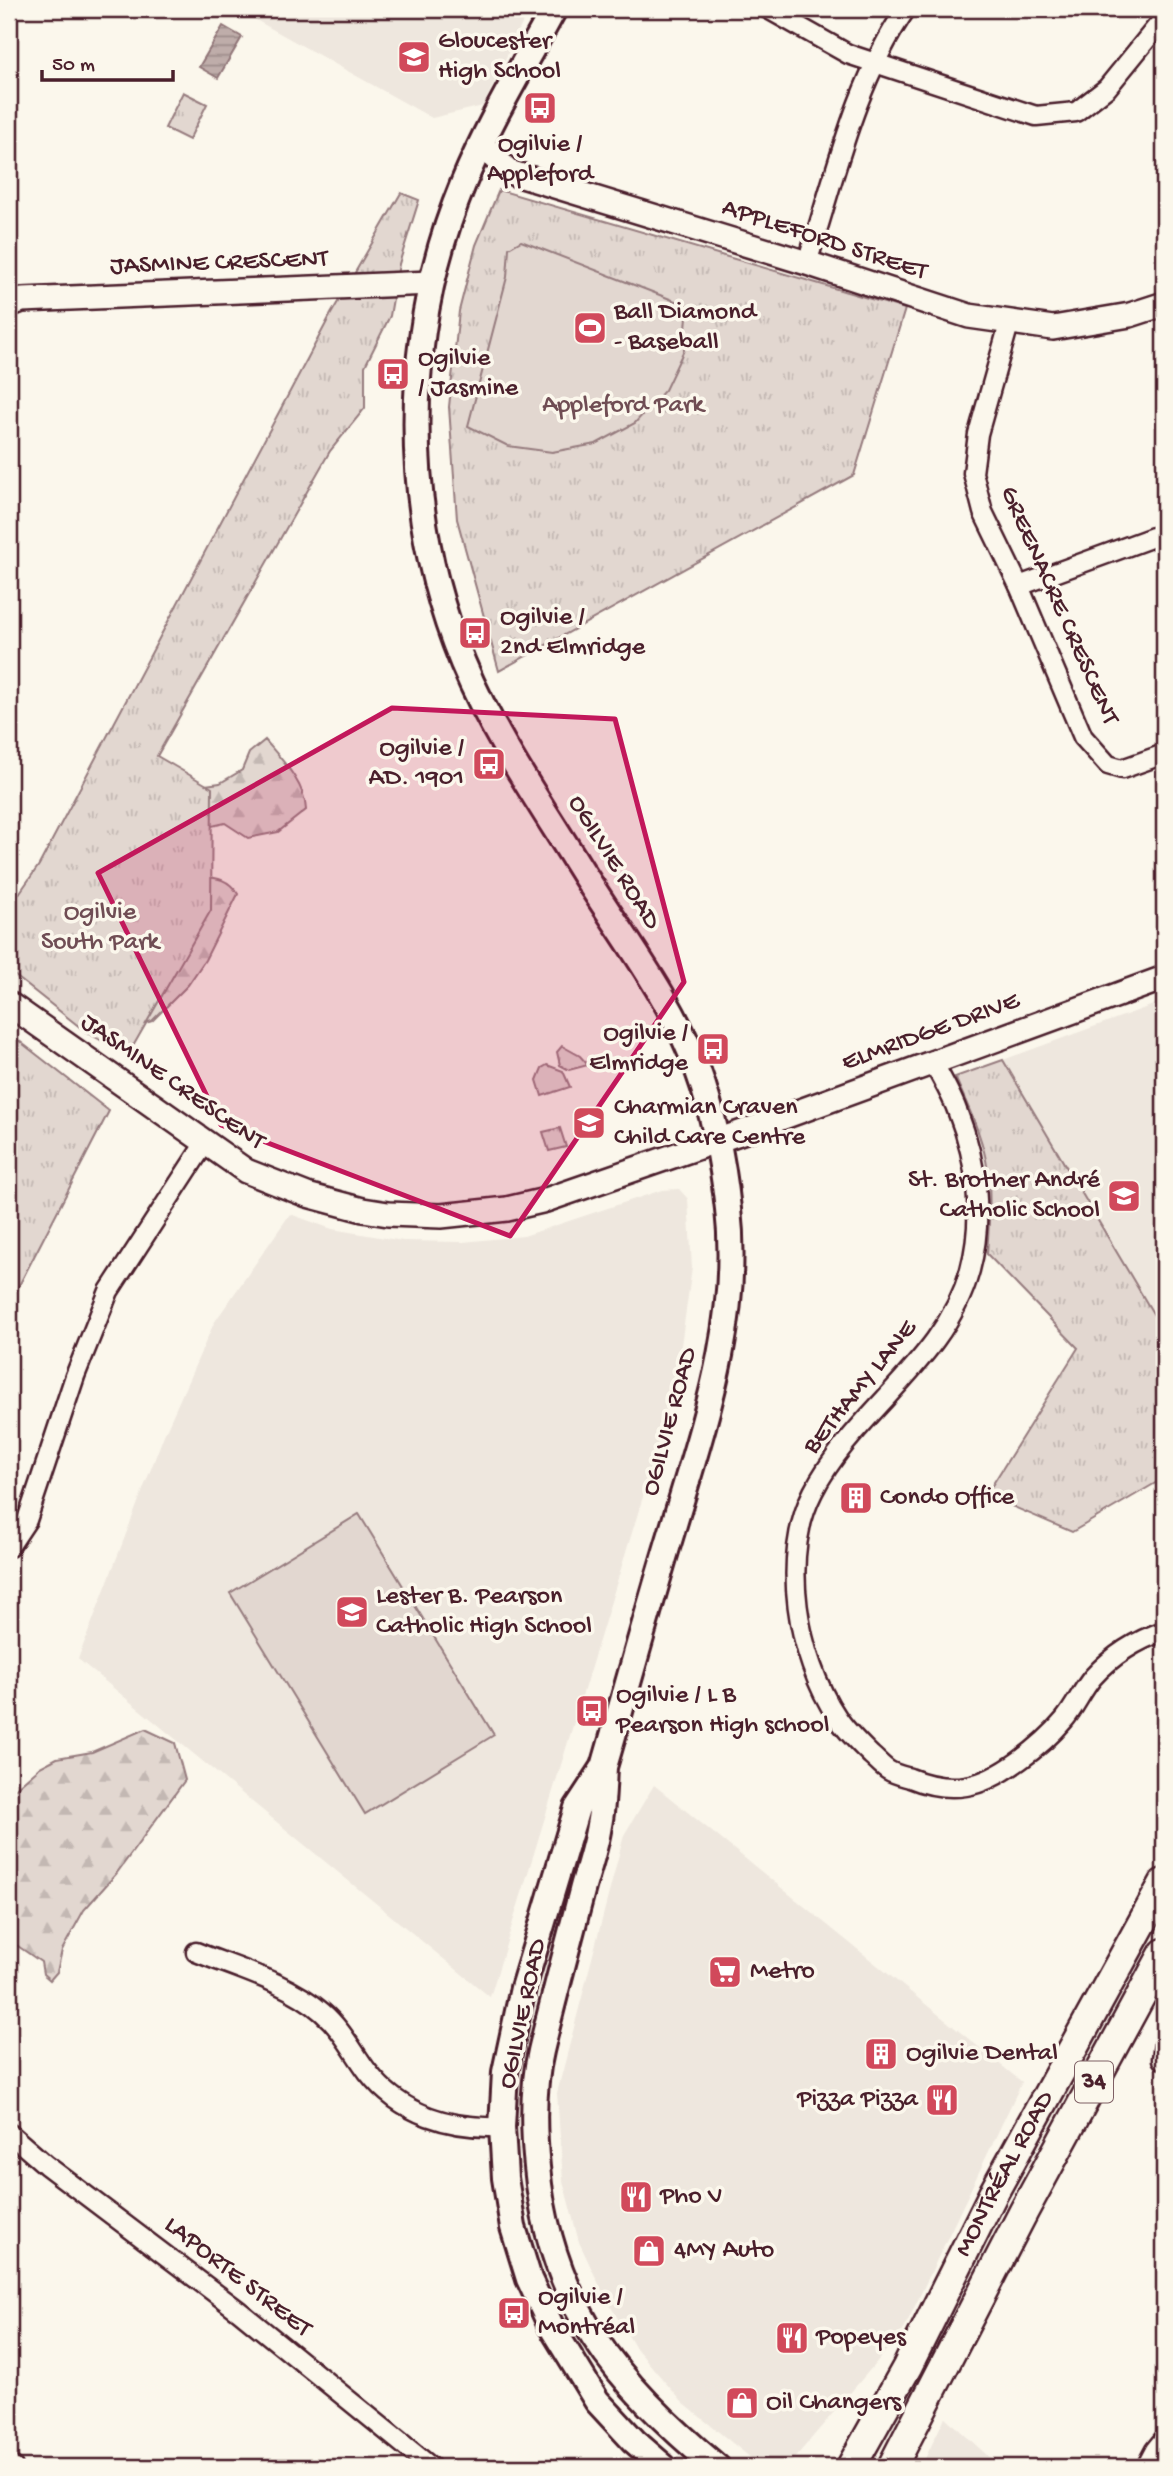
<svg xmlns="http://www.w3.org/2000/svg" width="1173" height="2476" viewBox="0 0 1173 2476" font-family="'Gochi Hand',sans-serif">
<defs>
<pattern id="forest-firs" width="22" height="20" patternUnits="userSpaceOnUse" patternTransform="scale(1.75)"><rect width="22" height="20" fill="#e2d7d0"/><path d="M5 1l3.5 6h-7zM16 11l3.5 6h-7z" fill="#c3b8b3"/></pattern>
<pattern id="park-tufts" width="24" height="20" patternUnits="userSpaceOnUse" patternTransform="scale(1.75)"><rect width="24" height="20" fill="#e2d7d0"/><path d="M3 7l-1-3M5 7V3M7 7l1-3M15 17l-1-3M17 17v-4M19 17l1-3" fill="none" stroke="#c3b8b3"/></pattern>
<pattern id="water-rules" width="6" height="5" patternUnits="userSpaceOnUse" patternTransform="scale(1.75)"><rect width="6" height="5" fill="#bfadaa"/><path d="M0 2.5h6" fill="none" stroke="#9d8c8b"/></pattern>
</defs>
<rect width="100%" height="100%" fill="#fbf7ec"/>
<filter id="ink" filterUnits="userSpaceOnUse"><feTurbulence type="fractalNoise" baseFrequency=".0143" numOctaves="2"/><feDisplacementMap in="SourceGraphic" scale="14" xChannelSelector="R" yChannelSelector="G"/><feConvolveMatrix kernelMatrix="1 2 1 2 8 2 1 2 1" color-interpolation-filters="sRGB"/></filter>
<g filter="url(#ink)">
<g fill="#eee7de">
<path d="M236 9H529L483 106 432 118Z"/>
<path d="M1164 1001V1332L1003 1060Z"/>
<path d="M679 1189 688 1199 692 1268 678 1366 653 1464 490 1997 78 1659 164 1435 214 1323 290 1214 332 1229 403 1241 463 1242 524 1236 662 1190Z"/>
<path d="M654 1785 1022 2082 903 2331 787 2467H762L683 2403 635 2347 605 2297 579 2242 563 2181 557 2093 624 1835Z"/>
<path d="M945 2417 1000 2467H921Z"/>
</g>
<g fill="url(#forest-firs)" stroke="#967b7e" stroke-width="2">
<path d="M265 740C282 760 305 783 306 810L278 832 248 838 225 823 203 828 196 876C215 878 227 877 238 894L205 960 188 985 152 1021 110 1033 149 759 176 789 220 783 242 770 249 753Z"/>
<path d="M145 1729 175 1743 185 1780 116 1874 84 1910 62 1950 57 1972 50 1980 43 1974 41 1962 12 1942 9 1943V1794L40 1767 57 1758 92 1752Z"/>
</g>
<g fill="url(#park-tufts)" stroke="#967b7e" stroke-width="2">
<path d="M183 92 207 104 189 140 165 128Z"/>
<path d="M499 190 905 309 854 475 499 671 457 519 449 407 459 311 476 245Z"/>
<path d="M401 193 419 200 399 264 390 316 365 366V408L330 451 157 756 212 788 211 910 128 1055 86 1032 9 971V908L39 865 331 314Z"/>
<path d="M9 1033 109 1111 9 1305Z"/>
<path d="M562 1046 580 1056 588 1065 569 1070 560 1065 557 1052Z"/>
<path d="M1003 1060 1164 1332V1478L1072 1532 986 1495 1078 1348 987 1254C989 1223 992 1191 986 1160 980 1131 967 1104 955 1077Z"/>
<path d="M547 1065 563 1071 570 1087 542 1096 537 1080 542 1068Z"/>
<path d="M560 1128 566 1147 549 1151 543 1132Z"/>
</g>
<g fill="#e2d7d0" stroke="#967b7e" stroke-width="2">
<path d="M521 241 688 306 684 350 665 390 635 423 596 444 552 452 508 446 468 426 507 277 509 248Z"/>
<path d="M359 1514 494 1735 365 1814 230 1593Z"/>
</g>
<path fill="url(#water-rules)" stroke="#907477" stroke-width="2" d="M223 26 242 37 218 78 199 67Z"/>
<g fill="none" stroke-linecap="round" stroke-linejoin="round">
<defs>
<g id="minor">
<path d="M768 9 848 54 1036 116 1076 112 1107 88 1164 18"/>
<path d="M807 263C835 177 854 85 906 9"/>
<path d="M1009 324 978 434 973 473 983 512 1019 586 1083 737 1108 765 1122 769 1164 754"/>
<path d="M1019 586 1164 533"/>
<path d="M933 1062C941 1078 952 1095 958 1113 977 1161 984 1219 970 1270 945 1362 855 1410 813 1492 780 1557 797 1657 837 1717 846 1731 859 1743 871 1755 877 1760 882 1766 888 1770 894 1774 903 1776 910 1778 927 1785 947 1789 966 1786 999 1781 1043 1745 1064 1720 1075 1707 1082 1690 1093 1677 1112 1656 1137 1640 1164 1631"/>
<path d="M9 1547 27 1520 75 1376 109 1291 205 1143"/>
<path d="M196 1952C238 1969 287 1982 322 2012 342 2029 353 2052 368 2072 401 2115 451 2129 502 2127"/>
<path d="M1164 2043 1162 2059 1164 2060"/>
<path d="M9 2133 46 2165 239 2311 431 2467"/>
<path d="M9 2464 13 2467"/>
<path d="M1146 2467 1155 2450 1164 2439"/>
</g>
<g id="tertiary">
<path d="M481 144 509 172 807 263 969 316 1053 328 1130 315 1164 304"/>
<path d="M9 305 22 300 431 283"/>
<path d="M9 1004 246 1171 307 1195 363 1210 388 1214 441 1216 507 1209 546 1200 751 1129 1164 978"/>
</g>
<g id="secondary">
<path d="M554 9C523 66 488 123 463 184 401 334 401 513 463 663 493 735 539 802 580 868 620 933 672 998 698 1071 714 1115 723 1163 728 1209 741 1320 703 1426 672 1531 648 1610 627 1688 604 1767 603 1786 603 1806 599 1825 596 1846 589 1866 583 1887 569 1941 554 1996 541 2051 532 2089 533 2129 537 2167 550 2304 616 2383 717 2467"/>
<path d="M602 1770 577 1808 523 1988 505 2072 502 2127 505 2178 513 2227 529 2279 551 2326 597 2401 634 2441 664 2467"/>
</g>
<g id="primary">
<path id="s1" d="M851 2467 907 2367 994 2192 1164 1883"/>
<path d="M892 2467 1024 2211 1164 1953"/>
</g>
</defs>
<use href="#minor" stroke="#4a1f2b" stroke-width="23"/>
<use href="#tertiary" stroke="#4a1f2b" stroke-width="28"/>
<use href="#secondary" stroke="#4a1f2b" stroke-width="30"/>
<use href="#primary" stroke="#4a1f2b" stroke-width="33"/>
<use href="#minor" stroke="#fbf7ec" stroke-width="18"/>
<use href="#tertiary" stroke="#fbf7ec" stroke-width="23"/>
<use href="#secondary" stroke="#fbf7ec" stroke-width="24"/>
<use href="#primary" stroke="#fbf7ec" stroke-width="28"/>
</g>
</g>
<path fill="#c2185b" fill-opacity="0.2" stroke="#c2185b" stroke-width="5" stroke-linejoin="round" d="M392 708 615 719 684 982 510 1236 221 1125 98 873Z"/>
<defs>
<symbol id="school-square" viewBox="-11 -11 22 22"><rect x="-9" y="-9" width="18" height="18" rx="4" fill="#d1495b" stroke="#fbf7ec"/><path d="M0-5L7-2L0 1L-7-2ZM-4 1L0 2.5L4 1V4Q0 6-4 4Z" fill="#fff"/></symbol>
<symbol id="bus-square" viewBox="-11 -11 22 22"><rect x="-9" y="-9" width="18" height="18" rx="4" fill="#d1495b" stroke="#fbf7ec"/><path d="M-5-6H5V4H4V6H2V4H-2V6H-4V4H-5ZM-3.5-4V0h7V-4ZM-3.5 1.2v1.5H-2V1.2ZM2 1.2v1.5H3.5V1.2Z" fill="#fff"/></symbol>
<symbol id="stadium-square" viewBox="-11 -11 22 22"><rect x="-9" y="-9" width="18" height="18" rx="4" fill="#d1495b" stroke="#fbf7ec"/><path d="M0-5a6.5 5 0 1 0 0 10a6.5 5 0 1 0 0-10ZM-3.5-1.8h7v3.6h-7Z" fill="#fff"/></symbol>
<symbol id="building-square" viewBox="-11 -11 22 22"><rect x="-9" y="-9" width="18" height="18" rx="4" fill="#d1495b" stroke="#fbf7ec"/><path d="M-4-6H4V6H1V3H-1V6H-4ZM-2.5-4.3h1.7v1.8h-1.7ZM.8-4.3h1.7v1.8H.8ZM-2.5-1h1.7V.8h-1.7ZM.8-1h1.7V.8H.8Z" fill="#fff"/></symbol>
<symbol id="supermarket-square" viewBox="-11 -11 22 22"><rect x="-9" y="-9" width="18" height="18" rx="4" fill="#d1495b" stroke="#fbf7ec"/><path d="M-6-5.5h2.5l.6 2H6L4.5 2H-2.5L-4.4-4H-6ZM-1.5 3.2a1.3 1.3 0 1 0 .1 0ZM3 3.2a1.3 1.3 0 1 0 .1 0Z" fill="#fff"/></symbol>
<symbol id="restaurant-square" viewBox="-11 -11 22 22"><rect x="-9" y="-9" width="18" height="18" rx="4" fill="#d1495b" stroke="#fbf7ec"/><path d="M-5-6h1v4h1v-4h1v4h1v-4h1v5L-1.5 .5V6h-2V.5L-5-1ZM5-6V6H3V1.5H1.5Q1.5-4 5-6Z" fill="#fff"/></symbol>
<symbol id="shop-square" viewBox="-11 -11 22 22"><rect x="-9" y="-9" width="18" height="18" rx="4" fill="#d1495b" stroke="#fbf7ec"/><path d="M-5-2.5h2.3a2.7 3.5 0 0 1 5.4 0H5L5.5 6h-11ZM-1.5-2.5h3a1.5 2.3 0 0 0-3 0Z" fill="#fff"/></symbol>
</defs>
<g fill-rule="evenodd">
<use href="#school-square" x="395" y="38" width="38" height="38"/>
<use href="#bus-square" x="521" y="89" width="38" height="38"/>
<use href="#stadium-square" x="571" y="309" width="38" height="38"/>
<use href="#bus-square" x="374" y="355" width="38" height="38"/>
<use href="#bus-square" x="456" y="614" width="38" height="38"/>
<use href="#bus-square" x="470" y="745" width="38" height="38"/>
<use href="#bus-square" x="694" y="1030" width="38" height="38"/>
<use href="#school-square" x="570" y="1104" width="38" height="38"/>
<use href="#school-square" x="1105" y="1177" width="38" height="38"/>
<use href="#building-square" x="837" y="1479" width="38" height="38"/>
<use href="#school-square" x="333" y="1593" width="38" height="38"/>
<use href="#bus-square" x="573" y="1692" width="38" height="38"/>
<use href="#supermarket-square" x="706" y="1953" width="38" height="38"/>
<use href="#building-square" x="862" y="2035" width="38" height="38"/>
<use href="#restaurant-square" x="923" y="2081" width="38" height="38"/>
<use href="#restaurant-square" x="617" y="2178" width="38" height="38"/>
<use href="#shop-square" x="630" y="2232" width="38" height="38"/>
<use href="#bus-square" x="495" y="2294" width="38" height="38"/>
<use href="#restaurant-square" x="773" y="2319" width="38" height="38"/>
<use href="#shop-square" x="723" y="2384" width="38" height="38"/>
</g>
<g text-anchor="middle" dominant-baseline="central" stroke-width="7" stroke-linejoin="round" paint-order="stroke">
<rect fill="#fbf7ec" stroke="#7f6065" stroke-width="2" x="1075" y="2061.5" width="38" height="41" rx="5"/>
<g font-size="24" font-weight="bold" fill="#4a1f2b">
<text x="1094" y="2082">34</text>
</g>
<g font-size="26" fill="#4a1f2b" stroke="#fbf7ec" text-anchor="start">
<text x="438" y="42">Gloucester<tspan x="438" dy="30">High School</tspan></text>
<text x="540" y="145" text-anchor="middle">Ogilvie /<tspan x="540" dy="30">Appleford</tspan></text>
<text x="614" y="313">Ball Diamond<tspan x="614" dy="30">- Baseball</tspan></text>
<text x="418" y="359">Ogilvie<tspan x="418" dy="30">/ Jasmine</tspan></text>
<text x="500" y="618">Ogilvie /<tspan x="500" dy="30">2nd Elmridge</tspan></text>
<text x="464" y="749" text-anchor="end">Ogilvie /<tspan x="464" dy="30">AD. 1901</tspan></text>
<text x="688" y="1034" text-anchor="end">Ogilvie /<tspan x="688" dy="30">Elmridge</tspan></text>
<text x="614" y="1108">Charmian Craven<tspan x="614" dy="30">Child Care Centre</tspan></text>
<text x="1100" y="1181" text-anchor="end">St. Brother André<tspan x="1100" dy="30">Catholic School</tspan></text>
<text x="880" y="1498">Condo Office</text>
<text x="376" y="1597">Lester B. Pearson<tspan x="376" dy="30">Catholic High School</tspan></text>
<text x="616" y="1696">Ogilvie / L B<tspan x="616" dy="30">Pearson High school</tspan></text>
<text x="750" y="1972">Metro</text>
<text x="906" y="2054">Ogilvie Dental</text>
<text x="918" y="2100" text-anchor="end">Pizza Pizza</text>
<text x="660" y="2197">Pho V</text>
<text x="674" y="2251">4MY Auto</text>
<text x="538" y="2298">Ogilvie /<tspan x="538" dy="30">Montréal</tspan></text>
<text x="816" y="2338">Popeyes</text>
<text x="766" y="2403">Oil Changers</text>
</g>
<g font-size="26" fill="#4a1f2b" stroke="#fbf7ec">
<text transform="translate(824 241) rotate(18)">APPLEFORD STREET</text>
<text transform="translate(219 264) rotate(-2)">JASMINE CRESCENT</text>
<text transform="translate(1058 606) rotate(66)">GREENACRE CRESCENT</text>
<text transform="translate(613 863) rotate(58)">OGILVIE ROAD</text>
<text transform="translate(931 1033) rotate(-20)">ELMRIDGE DRIVE</text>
<text transform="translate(172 1083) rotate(35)">JASMINE CRESCENT</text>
<text transform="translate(861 1388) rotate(-51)">BETHAMY LANE</text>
<text transform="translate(671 1422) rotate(-75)">OGILVIE ROAD</text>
<text transform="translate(524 2014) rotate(-78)">OGILVIE ROAD</text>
<text stroke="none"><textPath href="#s1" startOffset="331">MONTRÉAL ROAD</textPath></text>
<text transform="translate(237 2278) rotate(38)">LAPORTE STREET</text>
</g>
<g font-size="26" fill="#704d54" stroke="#fbf7ec">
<text x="623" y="406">Appleford Park</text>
<text x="100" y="913">Ogilvie<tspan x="100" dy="30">South Park</tspan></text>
</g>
</g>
<rect width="1173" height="2476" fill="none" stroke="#fbf7ec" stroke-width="35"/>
<rect x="18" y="18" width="1138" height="2441" fill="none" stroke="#4a1f2b" stroke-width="2.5" filter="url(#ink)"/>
<path d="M42 70v10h131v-10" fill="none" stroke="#4a1f2b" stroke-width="3.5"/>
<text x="52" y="70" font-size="21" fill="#4a1f2b" stroke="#fbf7ec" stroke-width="5" paint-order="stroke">50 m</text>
</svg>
